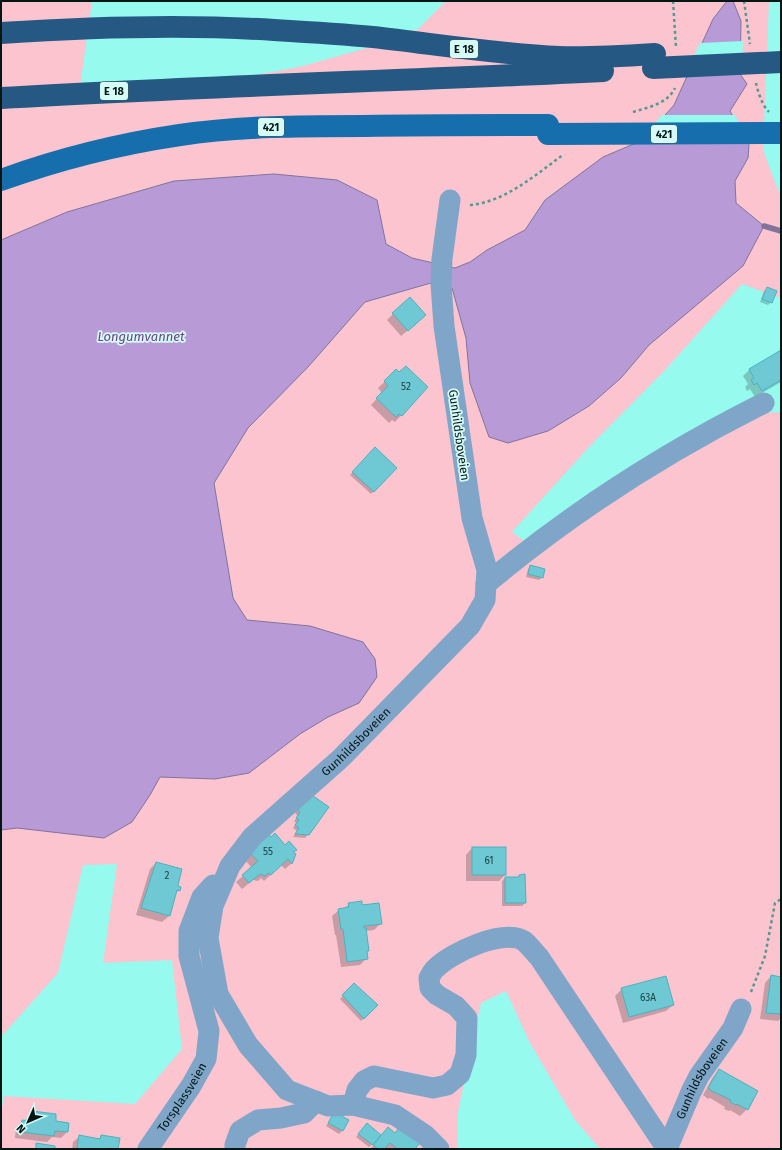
<svg xmlns="http://www.w3.org/2000/svg" width="782" height="1150" viewBox="0 0 782 1150" font-family="'Fira Sans',sans-serif">
<rect width="100%" height="100%" fill="#96faef"/>
<g fill="#fbc4ce">
<path d="M1 1H92L79 94 186 88 299 67 395 40V32L417 30 446 1H727L713 19 674 105 643 140 616 151 545 199 525 230 487 250 470 262 455 268 412 258 386 244 377 200 337 180 274 174 174 181 67 212 1 240Z"/>
<path d="M733 1H769L763 150 781 198V298L742 284 666 369 589 447 512 532 531 546 621 477 764 413 781 412V1149H600L575 1120 530 1043 506 991 481 1003 458 1112 457 1149H1V1113L4 1096 135 1104 182 1049 172 960 103 963 117 864 83 865 58 973 1 1037V830L17 828 150 795 160 777 249 773 300 734 328 717 310 626 247 621 233 598 214 483 248 428 308 367 365 302 432 283 452 288 466 338 470 383 508 443 548 431 589 406 621 378 649 345 764 226 736 203 735 181 748 158 749 145 730 111 746 84 740 74 741 21Z"/>
</g>
<path fill="#b89bd6" stroke="#81739c" d="M727 1H733L741 21 740 74 747 84 730 111 749 145 748 158 735 181 736 203 764 226 743 266 649 345 621 378 589 406 548 431 508 443 489 437 470 383 466 338 452 288 431 283 365 302 308 367 248 428 214 483 233 598 247 620 310 626 363 642 375 659 377 677 359 703 328 717 300 734 249 773 215 779 160 777 150 795 132 822 104 838 17 828 1 830V240L67 212 174 181 274 174 337 180 377 200 386 244 412 258 455 268 470 262 487 250 525 230 545 200 603 157 643 140 674 105 713 19Z"/>
<g fill="#96faef">
<path d="M743 41 742 74 684 77 700 43Z"/>
<path d="M662 115H735L750 144 641 139Z"/>
</g>
<g fill="#0003">
<path d="M767 288 771 302 768 305 760 302 764 291Z"/>
<path d="M393 314 418 322 401 336 387 320Z"/>
<path d="M781 351V382L755 397 750 389 747 391 745 387 748 384 743 376 749 370Z"/>
<path d="M396 371 427 387 395 422 392 420 389 423 371 405 382 393 378 388Z"/>
<path d="M375 449 396 468 371 494 350 475Z"/>
<path d="M531 566 542 577 539 580 526 577 528 569Z"/>
<path d="M306 797 308 834 305 838 293 837 297 831 293 828 296 823 294 821 298 816 295 813Z"/>
<path d="M472 848 505 875 499 881H466V855Z"/>
<path d="M250 852 292 853V863L285 869 281 865 264 881 261 878 258 881 253 880 242 889 236 882 252 868 244 859Z"/>
<path d="M156 863 177 884 179 890 175 894 169 916 162 922 136 915 150 869Z"/>
<path d="M519 876 525 903 522 906H502V881L505 878H516Z"/>
<path d="M349 904 361 906 381 923 374 930 365 931 367 958 360 965 341 967 336 935H335L332 916 339 910 344 909Z"/>
<path d="M771 976 781 978V1018L778 1021 760 1019 765 983Z"/>
<path d="M354 984 377 1005 361 1021 340 999Z"/>
<path d="M622 989 673 1005 666 1011 623 1023 615 996Z"/>
<path d="M719 1070 747 1109 740 1116 730 1110 729 1111 724 1109 725 1107 710 1098 708 1099 703 1095 713 1077Z"/>
<path d="M32 1112 55 1122 67 1132 61 1138 52 1137 47 1142 15 1138 16 1128 22 1121 25 1122 26 1119Z"/>
<path d="M334 1114 342 1131 339 1134 326 1126Z"/>
<path d="M367 1124 381 1136 394 1134 403 1125 414 1149H370L374 1145 373 1144 369 1147 356 1137Z"/>
<path d="M80 1136 98 1139 102 1136 117 1149H72L73 1142Z"/>
</g>
<g fill="none" stroke-linecap="round" stroke-linejoin="round">
<path stroke="#81739c" stroke-width="5.5" d="M764 226 781 231"/>
</g>
<g fill="#6ec9d4" stroke="#4bb2bf">
<path d="M767 287 777 291 772 303 762 299Z"/>
<path d="M410 297 426 315 408 331 392 313Z"/>
<path d="M781 350V380L762 391 757 383 754 385 751 380 754 378 749 369Z"/>
<path d="M406 366 428 387 402 416 399 414 396 417 376 398 388 386 384 381 396 369 399 372Z"/>
<path d="M375 447 397 468 374 492 352 472Z"/>
<path d="M530 565 545 569 543 578 528 574Z"/>
<path d="M309 793 329 807 309 835 295 834 299 828 295 825 299 820 296 818 300 812 297 810Z"/>
<path d="M275 833 285 845 289 841 297 850 293 852 296 854 292 864 288 859 271 875 268 873 265 876 260 874 249 883 242 875 258 861 249 852 269 834 271 837Z"/>
<rect x="472" y="847" width="34" height="28"/>
<path d="M156 862 182 869 178 885V886L181 887 180 891 177 890 170 916 141 908Z"/>
<path d="M525 874 526 903H505V877H519V875Z"/>
<path d="M362 901V905L379 903 382 924 364 926V928H366L369 951H367L368 959 347 962 343 929H341L338 909 349 907 348 903Z"/>
<path d="M771 975 781 977V1014L766 1013Z"/>
<path d="M666 976 674 1005 629 1017 621 988Z"/>
<path d="M354 983 378 1005 364 1019 342 995Z"/>
<path d="M719 1069 758 1091 748 1110 737 1104 736 1105 730 1102 731 1100 710 1090V1089L708 1088Z"/>
<path d="M32 1111 56 1114V1121L69 1123 68 1132 55 1131 54 1136 21 1132 22 1120 31 1121Z"/>
<path d="M334 1112 349 1120 343 1131 328 1123Z"/>
<path d="M367 1123 381 1135 373 1145 358 1134Z"/>
<path d="M402 1124 422 1140 415 1149H398L390 1143 384 1149H378L373 1145 388 1127 395 1133Z"/>
<path d="M79 1135 100 1139 101 1135 120 1138 118 1149H77Z"/>
<path d="M36 1143 55 1146V1149H36Z"/>
</g>
<g fill="none" stroke-linecap="round" stroke-linejoin="round">
<g stroke="#569891" stroke-width="2.5" stroke-dasharray="3 3" stroke-linecap="butt">
<path d="M673 1 676 47"/>
<path d="M744 1 750 44"/>
<path d="M756 83C758 92 762 105 769 112"/>
<path d="M633 112C649 107 667 104 675 88"/>
<path d="M470 205C505 202 535 175 563 155"/>
<path d="M751 992 765 956 775 903 781 899"/>
</g>
<g stroke="#7fa6c9" stroke-width="21">
<path d="M486 584C571 513 664 453 764 403"/>
<path d="M353 1105 357 1090 364 1081 374 1076 433 1088 447 1085 460 1074 466 1055 467 1018 456 1006 437 995 430 988 429 978C431 975 433 970 436 968 451 953 503 928 524 941 529 945 534 952 539 957L667 1149"/>
<path id="s1" d="M148 1149 191 1086 206 1059 209 1031 189 956V931L202 897 213 885"/>
<path d="M235 1149V1145L240 1131 258 1120 281 1118 304 1113 316 1101"/>
<path id="s2" d="M439 1149 425 1135 395 1115 353 1105 328 1106 287 1090 248 1045 218 994 208 938 213 906 230 866 252 837 340 759 470 626 485 600 487 570 472 518 444 326 441 284 442 259 450 200"/>
<path id="s3" d="M667 1149 691 1092 699 1076 733 1028 741 1009"/>
</g>
<path stroke="#166eac" stroke-width="22" d="M1 180C59 159 119 144 180 135 240 126 302 126 364 126 425 125 486 125 548 125"/>
<g stroke="#255983" stroke-width="22">
<path d="M1 33C92 27 183 24 274 30 307 32 340 34 373 37 435 44 497 54 559 57 591 58 623 56 655 54"/>
<path d="M1 98C202 86 403 81 603 71"/>
</g>
<path stroke="#166eac" stroke-width="22" d="M548 134 781 133"/>
<path stroke="#255983" stroke-width="22" d="M653 68 781 62"/>
</g>
<g text-anchor="middle" dominant-baseline="central" stroke-width="3.5" stroke-linejoin="round" paint-order="stroke">
<g font-size="10" fill="#1d4344">
<text x="406" y="387">52</text>
<text x="268" y="852">55</text>
<text x="489" y="861">61</text>
<text x="167" y="876">2</text>
<text x="648" y="998">63A</text>
</g>
<g fill="#d6fbf6" stroke="#425b58" stroke-width="1">
<rect x="450" y="40" width="28" height="18" rx="3"/>
<rect x="100" y="82" width="28" height="18" rx="3"/>
<rect x="258" y="118" width="26" height="18" rx="3"/>
<rect x="651" y="125" width="26" height="18" rx="3"/>
</g>
<g font-size="11" font-weight="bold" fill="#021614">
<text x="464" y="49">E 18</text>
<text x="114" y="91">E 18</text>
<text x="271" y="127">421</text>
<text x="664" y="134">421</text>
</g>
<g font-size="12" fill="#021614" stroke="#d6fbf6">
<text transform="translate(459 435) rotate(82)">Gunhildsboveien</text>
<text stroke="none"><textPath href="#s2" startOffset="597">Gunhildsboveien</textPath></text>
<text stroke="none"><textPath href="#s3" startOffset="79">Gunhildsboveien</textPath></text>
<text stroke="none"><textPath href="#s1" startOffset="62">Torsplassveien</textPath></text>
</g>
<g font-size="13" font-style="italic" fill="#674289" stroke="#d6fbf6">
<text x="141" y="336">Longumvannet</text>
</g>
</g>
<rect width="782" height="1150" fill="none" stroke="#021614" stroke-width="4"/>
<g transform="translate(28 1122) rotate(225)" stroke="#d6fbf6" stroke-width="3" paint-order="stroke">
<path d="M0-3L7 15L0 10L-7 15Z" fill="#021614"/>
<text y="-6" font-size="11" font-weight="bold" text-anchor="middle" fill="#021614">N</text>
</g>
</svg>
